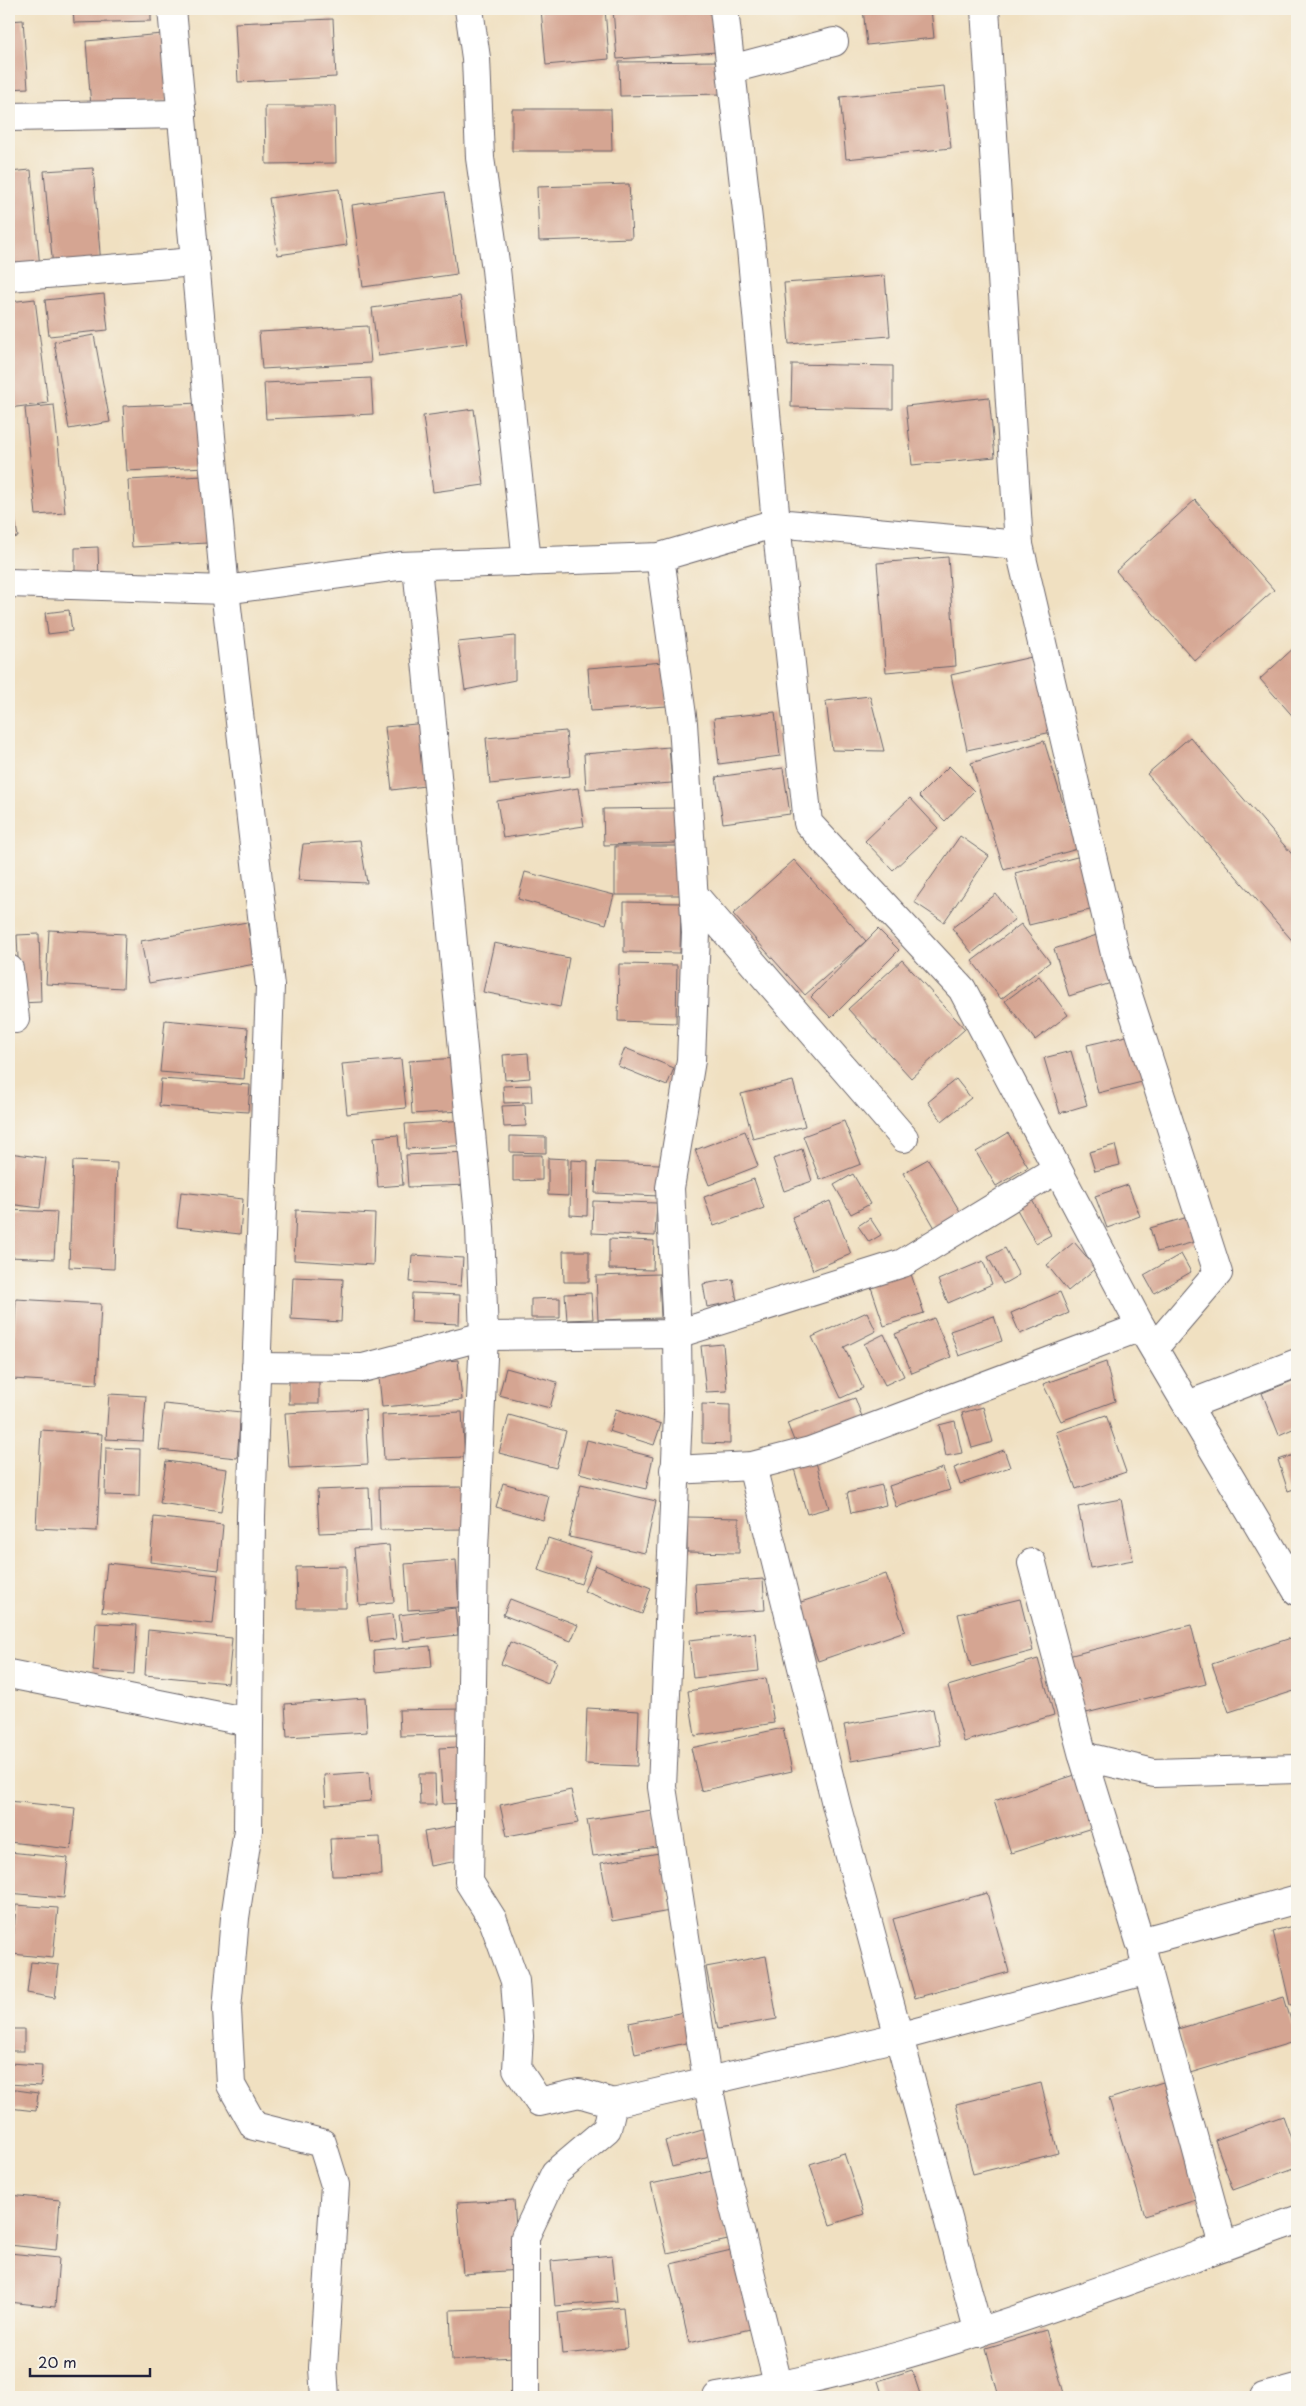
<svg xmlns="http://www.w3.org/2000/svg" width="1306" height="2406" viewBox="0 0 1306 2406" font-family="'Playpen Sans',sans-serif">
<rect width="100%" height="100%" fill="#f7f3e8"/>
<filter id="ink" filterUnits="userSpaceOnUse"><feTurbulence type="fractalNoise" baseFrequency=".02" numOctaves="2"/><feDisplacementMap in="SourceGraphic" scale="10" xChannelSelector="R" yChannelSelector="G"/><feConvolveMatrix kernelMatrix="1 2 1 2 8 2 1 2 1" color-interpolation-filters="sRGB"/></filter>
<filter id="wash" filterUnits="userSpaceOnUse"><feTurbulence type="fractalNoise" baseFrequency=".0096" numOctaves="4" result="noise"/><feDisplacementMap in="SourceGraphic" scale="20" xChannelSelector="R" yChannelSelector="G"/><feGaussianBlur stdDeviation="1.12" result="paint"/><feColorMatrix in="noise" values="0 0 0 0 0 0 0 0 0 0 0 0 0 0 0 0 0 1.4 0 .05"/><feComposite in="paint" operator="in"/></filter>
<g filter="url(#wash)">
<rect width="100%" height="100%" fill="#f0e0c1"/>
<g id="blocks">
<g fill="#d5a592">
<path d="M73 9H151V21L74 23Z"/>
<path d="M541 9H605L609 59 546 65Z"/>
<path d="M613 9H714L717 52 617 59Z"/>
<path d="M863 9H931L934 38 867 45Z"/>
<path d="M333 19 336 77 238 82 235 23Z"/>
<path d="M23 20 28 88 9 89V21Z"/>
<path d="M162 34 168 101 91 107 86 41Z"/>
<path d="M722 61 723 94 620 96 619 62Z"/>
<path d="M944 87 951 148 846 159 840 97Z"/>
<path d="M265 106H335L336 163 266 164Z"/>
<path d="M512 109H611L612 151H512Z"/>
<path d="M93 168 101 265 53 268 44 171Z"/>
<path d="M31 170 40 268 9 271V172Z"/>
<path d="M629 184 632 238 539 241 537 187Z"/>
<path d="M339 189 347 245 278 255 269 198Z"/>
<path d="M445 192 457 274 363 287 352 205Z"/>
<path d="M885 276 890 336 789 344 784 283Z"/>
<path d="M104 294 108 330 49 336 45 300Z"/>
<path d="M460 296 467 344 378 356 372 308Z"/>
<path d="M35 299 48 403 9 408V302Z"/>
<path d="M368 326 371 363 262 369 259 332Z"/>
<path d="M94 335 110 422 69 429 54 342Z"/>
<path d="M792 364 893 366V409L791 407Z"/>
<path d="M371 378 373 414 266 419 264 383Z"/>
<path d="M989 397 995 457 912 465 906 406Z"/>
<path d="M201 403 205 467 127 471 123 406Z"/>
<path d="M54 405 65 513 36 515 25 408Z"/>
<path d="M474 409 484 485 433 492 423 416Z"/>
<path d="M203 476 207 543 132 547 128 480Z"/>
<path d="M9 484 18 537 9 538Z"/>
<path d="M1195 500 1274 590 1195 661 1116 571Z"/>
<path d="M98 547 99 580 75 581V548Z"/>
<path d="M948 557 956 666 886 672 877 563Z"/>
<path d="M69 610 72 631 48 634 45 613Z"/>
<path d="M515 636V680L465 690 458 642Z"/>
<path d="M1297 645V721L1260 679Z"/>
<path d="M1036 656 1052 732 967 750 951 675Z"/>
<path d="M664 662 667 706 591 711 588 668Z"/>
<path d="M870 696 884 751 832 750 826 701Z"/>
<path d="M775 712 780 756 719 764 714 718Z"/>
<path d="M426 723 433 785 392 790 385 727Z"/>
<path d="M566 731 570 776 490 784 486 738Z"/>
<path d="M1190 737 1297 860V946L1147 774Z"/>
<path d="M1044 741 1077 849 1004 870 971 763Z"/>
<path d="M669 747 672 783 586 789 584 754Z"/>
<path d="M949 766 974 791 945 821 919 796Z"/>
<path d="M783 768 790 814 723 823 716 777Z"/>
<path d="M578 788 584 826 503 838 497 801Z"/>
<path d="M910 798 938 828 893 870 865 841Z"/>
<path d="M677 808 678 843 604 845 603 809Z"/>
<path d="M960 836 989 856 944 922 914 902Z"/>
<path d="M360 840 367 883 298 880 303 844Z"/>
<rect x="615" y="846" width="69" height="49"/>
<path d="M1081 856 1094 909 1029 925 1015 873Z"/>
<path d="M794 860 866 941 805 995 733 914Z"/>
<path d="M525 872 614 895 606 924 518 899Z"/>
<path d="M996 894 1015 919 972 953 952 928Z"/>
<path d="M624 902 681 903 680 953 624 952Z"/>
<path d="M247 922 255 964 149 983 141 941Z"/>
<path d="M1021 924 1050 962 1001 999 972 961Z"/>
<path d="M878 929 899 950 831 1018 811 997Z"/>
<path d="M49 930 125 934 123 988 46 984Z"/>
<path d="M1106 932 1121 980 1069 996 1054 949Z"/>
<path d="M39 934 41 1002 20 1003 17 935Z"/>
<path d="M494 943 569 958 560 1007 483 992Z"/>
<path d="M902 960 965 1029 911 1078 848 1009Z"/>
<path d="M619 964 677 965 676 1023 618 1021Z"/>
<path d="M1039 976 1068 1015 1035 1040 1005 1001Z"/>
<path d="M165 1020 248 1028 244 1079 160 1072Z"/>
<path d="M1135 1034 1146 1081 1098 1093 1087 1045Z"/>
<path d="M625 1048 674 1068 667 1086 618 1066Z"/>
<path d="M1071 1051 1087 1105 1060 1113 1044 1058Z"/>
<path d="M528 1053 530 1078 505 1080 503 1055Z"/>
<path d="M459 1058 461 1111 412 1114 409 1061Z"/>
<path d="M401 1059 406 1108 347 1114 342 1064Z"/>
<path d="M161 1079 250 1085 248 1112 159 1106Z"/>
<path d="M956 1079 971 1098 942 1121 928 1102Z"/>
<path d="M793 1081 805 1126 753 1139 741 1094Z"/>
<path d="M531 1085 532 1102 504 1103 503 1086Z"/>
<path d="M525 1105 526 1126 504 1127 502 1106Z"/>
<path d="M466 1120 468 1145 407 1149 405 1124Z"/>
<path d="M844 1121 861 1164 820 1180 803 1136Z"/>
<path d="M745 1131 758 1166 709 1185 695 1150Z"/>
<path d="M1008 1133 1028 1167 996 1186 976 1152Z"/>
<path d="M398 1135 403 1185 378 1187 374 1137Z"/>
<path d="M510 1136 546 1137V1153L510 1152Z"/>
<path d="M1115 1145 1120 1165 1095 1171 1089 1152Z"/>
<path d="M802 1149 812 1181 784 1191 773 1159Z"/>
<path d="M467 1152 469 1185 408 1187 406 1155Z"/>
<path d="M9 1153 46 1158 40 1208 9 1204Z"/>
<path d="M513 1155H542V1180L513 1181Z"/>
<path d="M548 1158 568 1159V1196L548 1195Z"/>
<path d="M928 1159 961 1213 935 1228 903 1173Z"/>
<path d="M571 1160 588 1161 587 1216 570 1215Z"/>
<path d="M73 1161 117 1163 114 1269 69 1267Z"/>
<path d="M597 1162 660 1164 659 1196 595 1193Z"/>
<path d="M853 1174 870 1204 851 1214 834 1185Z"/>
<path d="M754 1179 764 1208 714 1226 704 1197Z"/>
<path d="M1128 1185 1140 1216 1107 1228 1095 1196Z"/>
<path d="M181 1192 243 1199 240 1234 177 1227Z"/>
<path d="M1031 1198 1051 1235 1036 1243 1015 1206Z"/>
<path d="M593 1201 657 1203 655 1236 592 1233Z"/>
<path d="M830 1201 851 1254 813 1270 792 1217Z"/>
<path d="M9 1210 57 1212 54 1259 9 1257Z"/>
<path d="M296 1210 375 1214 373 1265 294 1260Z"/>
<path d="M1195 1215 1202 1240 1157 1252 1150 1228Z"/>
<path d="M870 1218 881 1235 869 1242 858 1226Z"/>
<path d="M609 1239 654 1241 653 1270 609 1269Z"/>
<path d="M1074 1242 1096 1268 1068 1291 1047 1265Z"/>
<path d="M1005 1248 1019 1275 1003 1284 988 1257Z"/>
<path d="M563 1251H589V1282H564Z"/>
<path d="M1181 1254 1191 1272 1154 1293 1144 1275Z"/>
<path d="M412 1255 463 1258 461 1286 410 1282Z"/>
<path d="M983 1261 992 1284 948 1303 938 1280Z"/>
<path d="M909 1268 924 1313 884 1326 869 1281Z"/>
<path d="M659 1274 661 1318 598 1320 596 1276Z"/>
<path d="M293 1277 343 1279 341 1322 291 1319Z"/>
<path d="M733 1279 737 1301 707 1307 703 1284Z"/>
<path d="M1060 1292 1069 1313 1020 1334 1011 1313Z"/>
<path d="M412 1293 460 1295 459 1324 411 1322Z"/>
<path d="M591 1293 593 1319 567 1320 565 1294Z"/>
<path d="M560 1298V1318H531V1299Z"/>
<path d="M16 1299 101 1304 97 1384 12 1379Z"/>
<path d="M867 1312 876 1331 844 1347 863 1388 841 1398 812 1337Z"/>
<path d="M994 1316 1002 1341 959 1356 950 1331Z"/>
<path d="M934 1318 951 1357 912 1373 895 1334Z"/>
<path d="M884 1334 904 1376 885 1385 864 1344Z"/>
<path d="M723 1344 727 1391 706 1392 701 1346Z"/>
<path d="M458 1360 462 1400 382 1407 378 1367Z"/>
<path d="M1106 1362 1115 1401 1061 1421 1043 1384Z"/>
<path d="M506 1368 557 1382 550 1408 499 1395Z"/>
<rect x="289" y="1375" width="30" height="29"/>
<path d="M1297 1379V1427L1279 1435 1262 1393Z"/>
<path d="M109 1394 146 1396 143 1441 106 1439Z"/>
<path d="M855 1398 864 1422 797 1448 787 1423Z"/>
<path d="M164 1404 241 1412 237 1458 159 1450Z"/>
<path d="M702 1404 730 1405V1444L702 1443Z"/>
<path d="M983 1407 993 1442 972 1448 962 1413Z"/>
<path d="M365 1409 368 1464 289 1468 285 1413Z"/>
<path d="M616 1409 661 1424 654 1445 609 1431Z"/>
<path d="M462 1412 465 1457 384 1460 382 1415Z"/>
<path d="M509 1415 566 1431 556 1468 499 1453Z"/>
<path d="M1106 1415 1126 1472 1076 1489 1056 1432Z"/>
<path d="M955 1421 962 1453 946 1456 939 1425Z"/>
<path d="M41 1430 102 1434 97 1531 36 1528Z"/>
<path d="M587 1440 653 1457 646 1489 579 1473Z"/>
<path d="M106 1448 140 1449 139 1496 105 1495Z"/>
<path d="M1004 1450 1010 1467 960 1484 954 1468Z"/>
<path d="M1297 1454V1488L1288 1491 1278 1460Z"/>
<path d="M815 1459 829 1508 807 1514 793 1465Z"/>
<path d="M166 1461 227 1469 221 1512 160 1503Z"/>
<path d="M943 1468 950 1490 896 1507 889 1486Z"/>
<path d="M503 1483 549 1496 543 1520 496 1507Z"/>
<path d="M581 1484 656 1501 645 1553 569 1537Z"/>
<path d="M882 1485 886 1505 851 1513 847 1493Z"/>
<path d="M464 1487V1529L380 1530 379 1488Z"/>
<path d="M369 1488 371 1531 319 1533 317 1490Z"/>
<path d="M1121 1499 1133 1560 1090 1568 1078 1507Z"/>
<path d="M154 1517 223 1525 219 1570 150 1562Z"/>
<path d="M687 1517 739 1518V1553L687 1552Z"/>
<path d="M548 1538 591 1552 581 1584 538 1570Z"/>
<path d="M389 1545 394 1602 359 1605 354 1548Z"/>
<path d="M456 1560 459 1607 408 1610 405 1564Z"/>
<path d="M107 1563 218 1575 213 1624 102 1612Z"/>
<path d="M595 1565 651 1588 642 1614 584 1591Z"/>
<path d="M346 1566V1608H297L296 1567Z"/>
<path d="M886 1574 905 1631 818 1661 798 1603Z"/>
<path d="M763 1579 765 1610 697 1614 695 1584Z"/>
<path d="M510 1599 578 1625 571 1641 503 1615Z"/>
<path d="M1020 1599 1033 1651 971 1667 958 1614Z"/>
<path d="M455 1608 458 1635 403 1641 399 1615Z"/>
<path d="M393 1614 396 1639 370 1642 367 1617Z"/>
<path d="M96 1623 137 1625 134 1674 93 1671Z"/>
<path d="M1191 1625 1206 1684 1082 1714 1068 1656Z"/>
<path d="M148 1630 232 1638 228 1683 145 1675Z"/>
<path d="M755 1633 759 1671 693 1678 689 1640Z"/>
<path d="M1297 1636V1690L1229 1712 1212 1664Z"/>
<path d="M510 1642 557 1661 548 1683 501 1664Z"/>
<path d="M430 1646 432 1667 375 1672 374 1651Z"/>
<path d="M1038 1659 1054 1715 964 1742 948 1686Z"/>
<path d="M766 1678 774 1723 695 1736 688 1691Z"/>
<path d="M365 1698 367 1732 287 1737 285 1704Z"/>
<path d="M587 1708 639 1711 637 1766 585 1764Z"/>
<path d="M462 1709 463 1735 400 1736 399 1710Z"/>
<path d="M933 1709 940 1745 851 1761 844 1725Z"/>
<path d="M783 1728 792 1771 701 1791 691 1748Z"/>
<path d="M459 1747 463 1803 443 1804 439 1748Z"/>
<path d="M369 1772 371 1801 326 1805 324 1775Z"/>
<path d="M419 1774H435L436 1805H420Z"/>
<path d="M1075 1775 1092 1828 1011 1853 994 1801Z"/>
<path d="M571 1790 578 1823 507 1836 500 1805Z"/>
<path d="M9 1801 75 1808 71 1849 9 1842Z"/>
<path d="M652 1810 658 1847 593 1856 587 1820Z"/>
<path d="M457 1826 463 1860 430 1866 424 1832Z"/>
<path d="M380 1837 382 1875 332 1876 330 1839Z"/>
<path d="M9 1852 68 1858 64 1898 9 1893Z"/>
<path d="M659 1853 670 1911 612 1921 601 1863Z"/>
<path d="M987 1893 1009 1972 915 1998 893 1919Z"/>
<path d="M16 1905 58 1908 53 1958 12 1954Z"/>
<path d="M9 1913 14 1914 10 1939H9Z"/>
<path d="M1297 1925V2003L1290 2005 1273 1931Z"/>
<path d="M766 1956 777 2019 718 2029 706 1967Z"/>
<path d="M31 1962 59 1965 55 1998 27 1993Z"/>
<path d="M1284 1997 1297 2041 1190 2073 1178 2029Z"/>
<path d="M684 2012 691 2042 635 2054 629 2023Z"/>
<rect x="9" y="2029" width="15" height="22"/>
<path d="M9 2063 42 2065 41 2086 9 2084Z"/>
<path d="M1163 2082 1199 2199 1145 2216 1109 2099Z"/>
<path d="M1041 2083 1058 2153 973 2174 956 2104Z"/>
<path d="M9 2089 38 2093 36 2111 9 2108Z"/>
<path d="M1283 2116 1297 2155V2167L1233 2190 1215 2140Z"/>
<path d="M709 2128 717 2155 672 2167 665 2141Z"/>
<path d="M844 2153 864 2214 830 2225 810 2164Z"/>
<path d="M712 2171 728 2240 667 2253 651 2184Z"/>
<path d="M9 2195 60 2200 56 2250 9 2245Z"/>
<path d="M514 2200 519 2270 463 2274 457 2203Z"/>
<path d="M740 2248 759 2327 689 2343 671 2264Z"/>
<path d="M9 2253 59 2258 55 2307 9 2302Z"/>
<path d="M612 2255 617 2301 555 2306 551 2261Z"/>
<path d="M623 2307 627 2348 562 2354 558 2313Z"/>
<path d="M514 2308 516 2357 452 2360 450 2310Z"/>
<path d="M1046 2330 1065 2397H999L986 2348Z"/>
<path d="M912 2370 921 2397H883L878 2381Z"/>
</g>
</g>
</g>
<g filter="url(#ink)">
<use href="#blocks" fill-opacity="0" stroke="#6a646a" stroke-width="1"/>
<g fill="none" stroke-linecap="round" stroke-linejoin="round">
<defs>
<g id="minor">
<path d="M172 9 225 590 270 986 251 1516 248 1830 235 1918 227 2009 231 2085 254 2126 322 2143 335 2185 323 2368 325 2397"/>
<path d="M469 9 476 58 480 158 496 269 527 562"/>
<path d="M724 9 750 237 776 523 808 823 962 989 1141 1327 1297 1591"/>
<path d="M985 9 1019 545 1116 958 1218 1273 1154 1348"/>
<path d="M731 69 834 42"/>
<path d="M9 117 182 114"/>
<path d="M9 277 195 262"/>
<path d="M660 557 683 723 696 933 691 1060 670 1188 677 1334 678 1413 662 1787 707 2080 728 2183 779 2388"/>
<path d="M417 566 480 1227 484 1336 474 1549 469 1882 493 1920 515 1981 519 2036 517 2069 539 2102 579 2093 613 2103 607 2129 555 2173 525 2237V2397"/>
<path d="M9 583 225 590 399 566 660 557 776 523 1019 545"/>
<path d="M695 896 904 1138"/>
<path d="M9 969 15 1019"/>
<path d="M256 1367 363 1368 484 1336 677 1334 903 1263 1057 1169"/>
<path d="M1188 1405 1297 1363"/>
<path d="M752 1466 837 1808 979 2333"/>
<path d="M674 1470 752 1466 810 1451 1141 1327"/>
<path d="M1032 1563 1083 1756 1154 1773 1297 1769"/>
<path d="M9 1674 249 1722"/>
<path d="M1083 1756 1140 1942 1294 1900"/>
<path d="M1143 1953 1223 2246"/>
<path d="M613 2103 898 2037 1148 1970"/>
<path d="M717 2397C918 2365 1106 2287 1297 2220"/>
<path d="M1264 2397 1297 2388"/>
</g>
</defs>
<use href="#minor" stroke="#6a646a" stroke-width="30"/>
<use href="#minor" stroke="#fff" stroke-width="28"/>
</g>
</g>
<rect width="1306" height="2406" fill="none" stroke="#f7f3e8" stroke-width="30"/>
<path d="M30 2368v8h120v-8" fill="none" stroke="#22223b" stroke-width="2.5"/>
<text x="38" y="2368" font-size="15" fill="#22223b" stroke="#f7f3e8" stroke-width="4" paint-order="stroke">20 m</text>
</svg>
